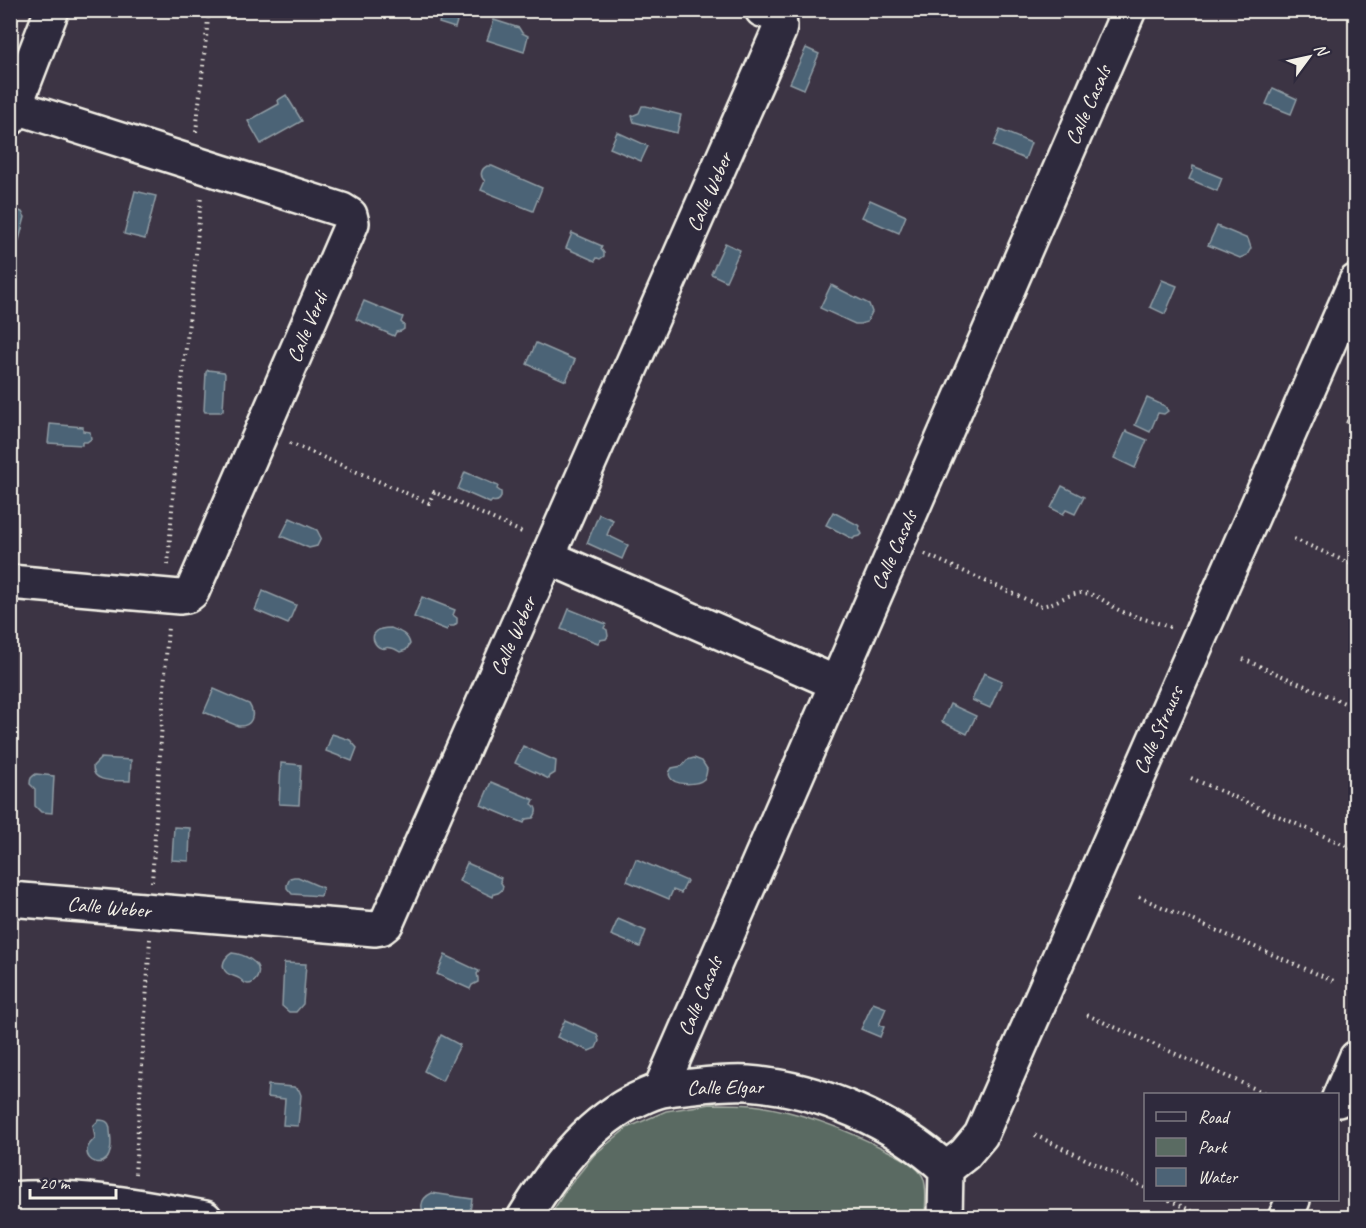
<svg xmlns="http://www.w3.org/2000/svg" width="1366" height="1228" viewBox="0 0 1366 1228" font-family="Caveat,sans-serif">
<rect width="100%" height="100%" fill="#3c3444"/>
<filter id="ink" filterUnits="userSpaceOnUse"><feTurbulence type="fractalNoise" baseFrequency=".0167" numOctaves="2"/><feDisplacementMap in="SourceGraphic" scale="12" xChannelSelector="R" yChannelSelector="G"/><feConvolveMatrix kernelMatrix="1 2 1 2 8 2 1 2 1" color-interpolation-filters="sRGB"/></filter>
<g filter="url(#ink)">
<path fill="#5a6b62" stroke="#a7aea5" stroke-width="1.5" d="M711 1104C725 1104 739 1104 752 1105 800 1111 844 1128 886 1150 898 1156 917 1164 923 1177 928 1188 925 1205 925 1217H549L566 1190 594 1155 627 1128 666 1111Z"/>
<g fill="#4c6376" stroke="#8f9ca4" stroke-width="1.5">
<path d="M442 11H460L455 28 439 23Z"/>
<path d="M494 20 519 28 522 33 528 36 524 52 487 40Z"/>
<path d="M806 48 819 54 804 89 790 83Z"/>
<path d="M1273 88 1297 99 1291 114 1266 104Z"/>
<path d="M286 95 302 121 261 144 248 121 279 104 278 100Z"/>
<path d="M642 106H646L681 115 677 133 634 122 632 116 639 113Z"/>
<path d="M1000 130 1031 143 1025 159 993 146Z"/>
<path d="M617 132 648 146 641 161 610 148Z"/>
<path d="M487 166H492L542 188 533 211 481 190 485 181C479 176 481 169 487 166Z"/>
<path d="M1193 166 1222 178 1217 191 1189 179 1193 170 1192 169Z"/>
<path d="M135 191 156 196 145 239 124 234Z"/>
<path d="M870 200 906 216 899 233 862 217Z"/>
<path d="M17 210 22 212 25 217 18 244 10 242 11 213Z"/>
<path d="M1217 226 1248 239 1251 248 1247 255 1240 258 1208 245Z"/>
<path d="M572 233 602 246 601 249 604 253V256L600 259 597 258 595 261 566 248Z"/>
<path d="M725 243 740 250 726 281 711 274Z"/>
<path d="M1162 280 1177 286 1165 314 1150 307Z"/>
<path d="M831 285 869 304 872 312 867 322 860 324H855L820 308Z"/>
<path d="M364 301 403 317 401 322 404 325V329L401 331 396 332 394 336 356 319Z"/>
<path d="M536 343 575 360 566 381 527 364Z"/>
<path d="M208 370 224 372 225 374 223 410 221 412H205L204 410 206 372Z"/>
<path d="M1147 398 1165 406 1168 411 1164 414 1158 413 1150 432 1135 425Z"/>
<path d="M50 424 83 427V431L90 432 91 439 87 442H82V445L48 443Z"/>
<path d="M1126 431 1147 440 1135 468 1114 458Z"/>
<path d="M465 472 498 486 497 489 501 492C502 499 498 503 492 501L490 503 458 489Z"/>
<path d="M1062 486 1084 497 1075 514 1066 510 1063 514 1051 508Z"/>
<path d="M833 512 860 526 859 528 862 534 860 536 855 537 853 539 826 525Z"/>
<path d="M599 514 613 520 607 535 628 545 622 559 587 543Z"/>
<path d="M290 518 317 530 321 538 317 546 309 548 281 536Z"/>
<path d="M263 591 296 605 288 624 255 610Z"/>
<path d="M422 597 455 610 453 615 457 618V623L454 626H449L447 630 414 617Z"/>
<path d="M569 609 606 624 604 628 607 630 608 636 606 639 600 640 598 643 561 629Z"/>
<path d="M391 628C399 631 408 634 410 644L406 650 400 652C397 650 394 648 391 648 382 646 389 650 381 648 375 646 370 637 376 632 379 628 386 628 391 628Z"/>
<path d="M984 673 1002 681 990 708 972 700Z"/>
<path d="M214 689 249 704C256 715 252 727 238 726L204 712Z"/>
<path d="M950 704 976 716 967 734 942 722Z"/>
<path d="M332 734 350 740 357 748 352 761 326 751Z"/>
<path d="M523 746 556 761 555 773 550 776 549 779 515 763Z"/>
<path d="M101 758 131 760 130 781C116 780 92 784 93 766Z"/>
<path d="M694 758 702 761 707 769C706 774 707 775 704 779 698 785 674 786 670 777 668 773 670 771 672 768L682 766 687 760Z"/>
<path d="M281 763 301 765 299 805 279 804Z"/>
<path d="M36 774 54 776 52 813 41 812 35 806V789L30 784C30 778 31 777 36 774Z"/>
<path d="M491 782 534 800 532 804C538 808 537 813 533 818L526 819 524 823 481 805Z"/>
<path d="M174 827 190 828 189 861 172 860Z"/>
<path d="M636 859 687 881 681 893 673 890 669 899 627 881Z"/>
<path d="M467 863 501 878 500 881 503 886 502 890 498 893 494 894 493 897 459 881Z"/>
<path d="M294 877H298L323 888 321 896 292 894 287 888V885L290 878Z"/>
<path d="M618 919 646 931 640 947 611 935Z"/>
<path d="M232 953C243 954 262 962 258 975 257 979 255 981 252 983 251 984 249 984 248 984 244 984 243 981 240 979 236 976 231 976 227 973 219 966 225 957 232 953Z"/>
<path d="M445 955 479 971 477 974 478 978V982L472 985 470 989 437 974Z"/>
<path d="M284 963 306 964 303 1004 296 1012H289L282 1006Z"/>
<path d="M873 1003 886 1008 879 1025 884 1027 880 1037 861 1029Z"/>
<path d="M565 1020 597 1034 599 1041 596 1048 589 1051 557 1037Z"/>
<path d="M441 1035 460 1045 442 1081 424 1071Z"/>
<path d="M268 1085 294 1087 299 1090 301 1095 298 1126 283 1125 285 1099 267 1097Z"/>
<path d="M99 1120C107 1120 110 1123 110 1131 111 1138 112 1148 109 1155 104 1168 86 1163 87 1150 88 1144 92 1142 95 1138L93 1126Z"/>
<path d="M432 1193 472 1199 469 1217 431 1218C418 1212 419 1199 432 1193Z"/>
</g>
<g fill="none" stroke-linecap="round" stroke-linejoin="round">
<defs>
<g id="minor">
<path d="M10 105 342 210 350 215 352 223 192 592 187 596 180 597 10 582"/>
<path d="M10 119 52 10"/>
<path d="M548 557 836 683"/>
<path d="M10 899 375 929 381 928 386 924 779 31C783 17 773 14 762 10"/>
<path d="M660 1090 1129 10"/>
<path d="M1338 1100 1356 1058"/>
<path d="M946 1169 965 1154 981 1135 1356 281"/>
<path d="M10 1199C77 1194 139 1206 205 1218"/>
<path d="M524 1218C552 1172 583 1128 632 1102 641 1098 652 1092 662 1090 672 1088 683 1087 693 1086 711 1084 730 1082 748 1083 818 1088 895 1122 946 1169L945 1218"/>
<path d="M1285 1218 1293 1200"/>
</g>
</defs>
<use href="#minor" stroke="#f4f1e8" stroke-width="38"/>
<g stroke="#f4f1e8" stroke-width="4" stroke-dasharray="1.5 4.5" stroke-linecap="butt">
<path d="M196 132 209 10"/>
<path d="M1346 421 1356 425"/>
<path d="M290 443 429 503 434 492 524 533"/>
<path d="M1294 539 1356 566"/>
<path d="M925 554 1041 606C1055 604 1067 594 1081 593 1099 593 1108 606 1123 612 1139 618 1156 622 1172 628"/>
<path d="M168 565 180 399 193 288 201 196"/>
<path d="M1243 659 1356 708"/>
<path d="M1191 778 1356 850"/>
<path d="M152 882 168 626"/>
<path d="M1139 897 1336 982"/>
<path d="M1087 1015 1267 1094"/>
<path d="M1035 1135 1146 1188"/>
<path d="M135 1174 150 939"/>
<path d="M1169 1200 1206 1218"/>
</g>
<use href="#minor" stroke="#2f2a3d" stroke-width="33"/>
</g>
</g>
<g text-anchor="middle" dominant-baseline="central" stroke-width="4.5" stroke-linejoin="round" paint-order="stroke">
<g font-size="21" fill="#f4f1e8" stroke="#2f2a3d">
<text transform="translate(1088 105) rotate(-66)">Calle Casals</text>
<text transform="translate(709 192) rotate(-66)">Calle Weber</text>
<text transform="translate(307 327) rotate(-67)">Calle Verdi</text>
<text transform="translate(894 550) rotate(-66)">Calle Casals</text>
<text transform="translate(513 636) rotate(-66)">Calle Weber</text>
<text transform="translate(1158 730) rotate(-66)">Calle Strauss</text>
<text transform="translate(109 907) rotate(5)">Calle Weber</text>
<text transform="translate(700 996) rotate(-67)">Calle Casals</text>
<text transform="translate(725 1087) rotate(-1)">Calle Elgar</text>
</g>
</g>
<rect width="1366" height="1228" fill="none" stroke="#2f2a3d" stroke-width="36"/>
<rect x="18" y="18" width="1330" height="1192" fill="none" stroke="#f4f1e8" stroke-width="2" filter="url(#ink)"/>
<rect x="1144" y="1093" width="195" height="108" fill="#2f2a3d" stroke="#7e7a81" stroke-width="1.5"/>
<rect x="1156" y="1112" width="30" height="9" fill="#2f2a3d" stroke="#7e7a81" stroke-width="1.5"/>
<text x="1198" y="1123" font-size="18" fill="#f4f1e8">Road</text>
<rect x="1156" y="1138" width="30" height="18" fill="#5a6b62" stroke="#7e7a81" stroke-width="1.5"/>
<text x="1198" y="1153" font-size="18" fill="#f4f1e8">Park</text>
<rect x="1156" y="1168" width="30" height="18" fill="#4c6376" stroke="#7e7a81" stroke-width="1.5"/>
<text x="1198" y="1183" font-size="18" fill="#f4f1e8">Water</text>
<g transform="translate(1309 57) rotate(57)" stroke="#2f2a3d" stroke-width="4.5" paint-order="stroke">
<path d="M0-4.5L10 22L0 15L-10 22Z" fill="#f4f1e8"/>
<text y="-9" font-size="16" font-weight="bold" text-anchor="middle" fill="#f4f1e8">N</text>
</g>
<path d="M30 1189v9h86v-9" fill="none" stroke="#f4f1e8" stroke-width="3"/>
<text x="39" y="1189" font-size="18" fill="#f4f1e8" stroke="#2f2a3d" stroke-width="4.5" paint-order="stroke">20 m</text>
</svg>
